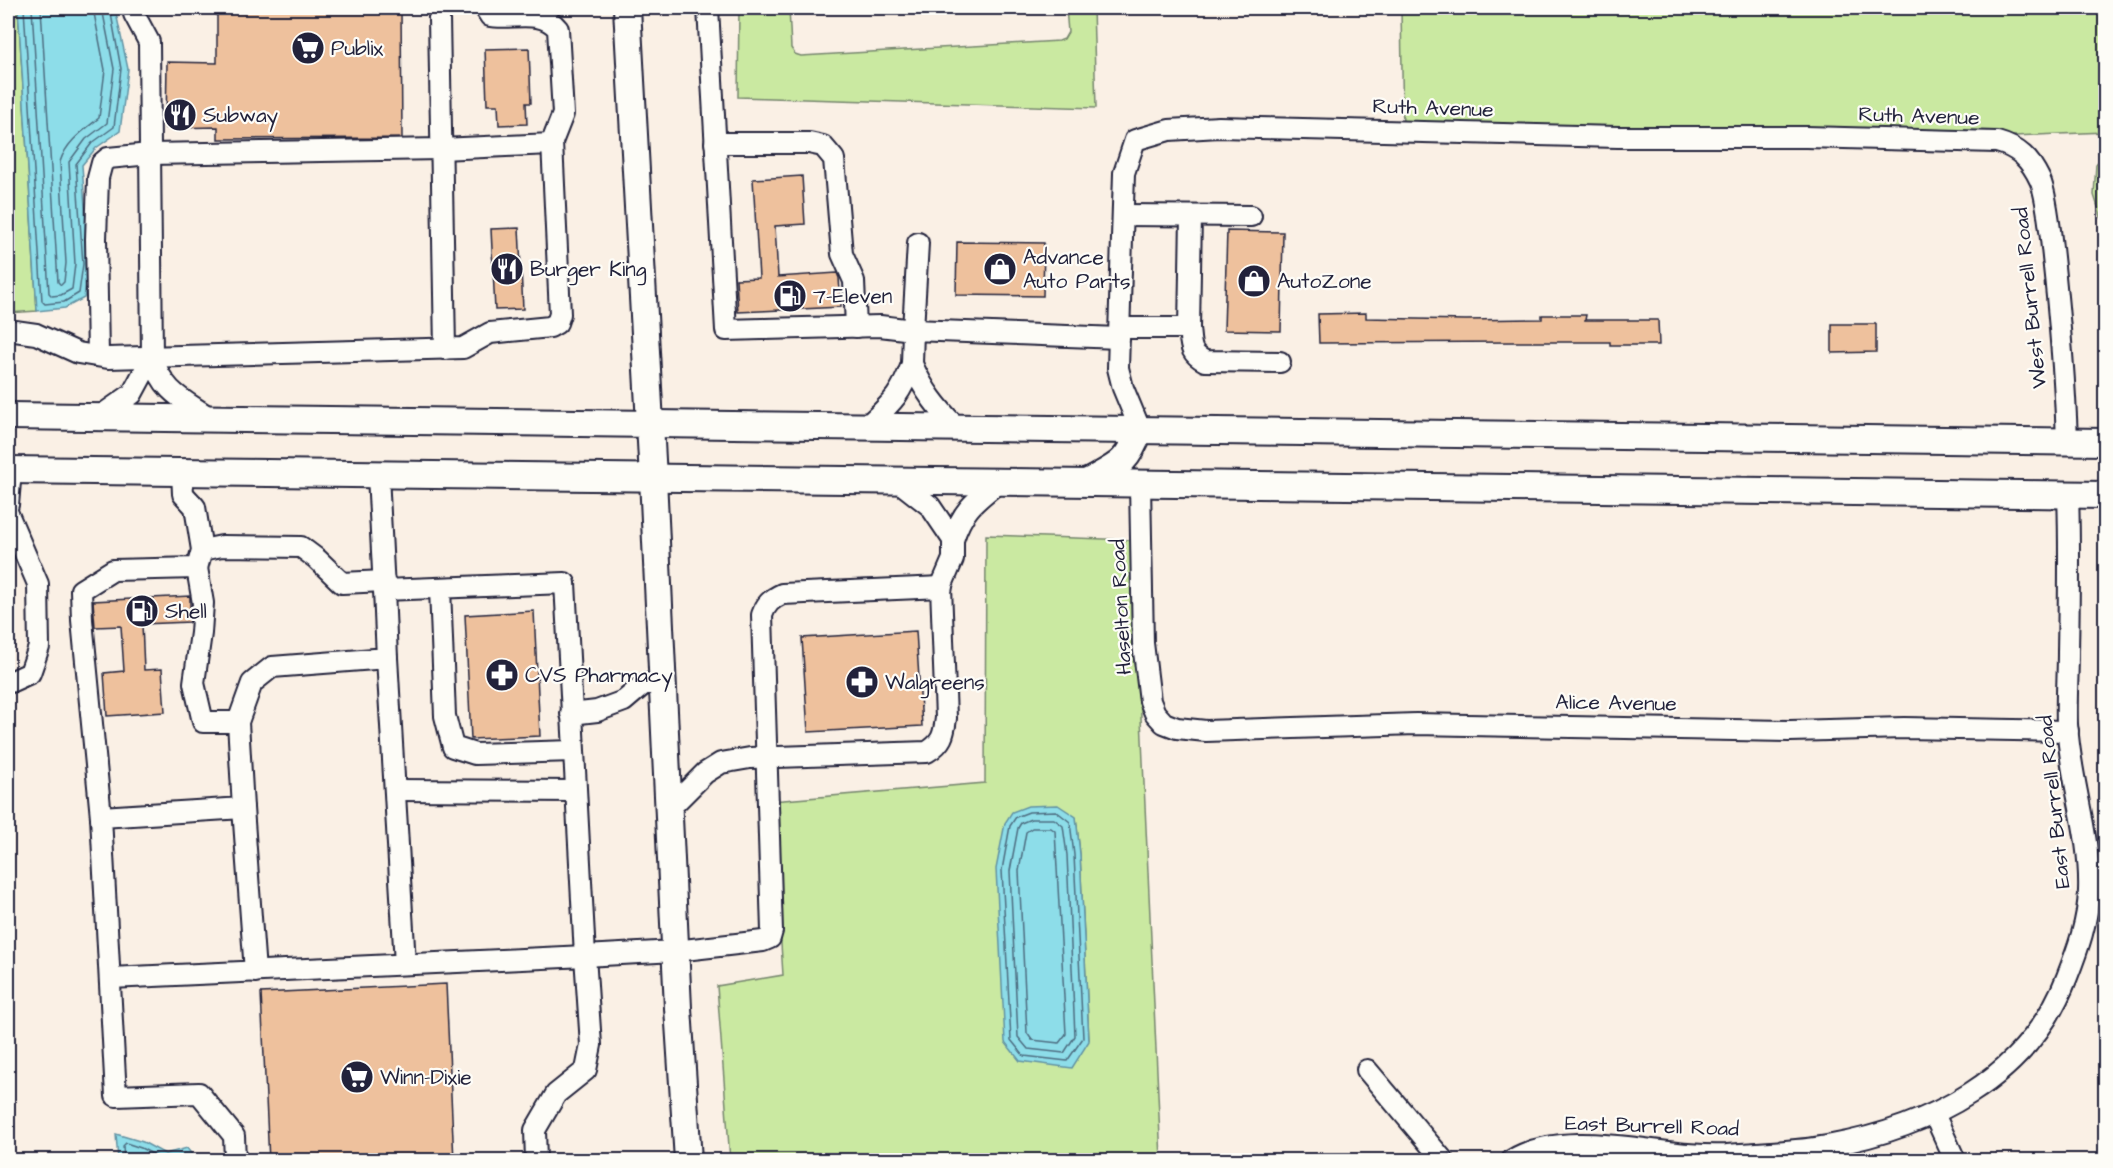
<svg xmlns="http://www.w3.org/2000/svg" width="2113" height="1168" viewBox="0 0 2113 1168" font-family="'Architects Daughter',sans-serif">
<rect width="100%" height="100%" fill="#faf0e5"/>
<filter id="ink" filterUnits="userSpaceOnUse"><feTurbulence type="fractalNoise" baseFrequency=".0167" numOctaves="2"/><feDisplacementMap in="SourceGraphic" scale="12" xChannelSelector="R" yChannelSelector="G"/><feConvolveMatrix kernelMatrix="1 2 1 2 8 2 1 2 1" color-interpolation-filters="sRGB"/></filter>
<g filter="url(#ink)">
<g fill="#cae9a1" stroke="#76866e" stroke-width="1.5" fill-rule="evenodd">
<path d="M8 8H18L37 311 8 313Z"/>
<path d="M739 8H789L791 48 795 54 801 56 1059 41 1064 39 1068 32 1066 8H1093L1096 108 738 97Z"/>
<path d="M1401 8H2105V132L1971 138 1403 134Z"/>
<path d="M2105 154V229L2094 195 2096 164Z"/>
<path d="M986 535 1133 540 1161 1160H730L717 986 783 975 772 801 985 783ZM1076 817 1080 854 1089 1040Z"/>
</g>
<g fill="#8ddde9" stroke="#6292a3" stroke-width="1.5">
<path d="M18 8H115L128 69 120 131 96 148 82 165 89 264 84 298 65 308 37 311Z"/>
<path d="M1058 805 1076 817 1080 854 1089 1041 1072 1068 1020 1061 1005 1042 996 869 1005 823 1012 812 1028 806Z"/>
<path d="M116 1134 143 1142 165 1154 187 1148 196 1160H118Z"/>
</g>
<g fill="none" stroke-linecap="round" stroke-linejoin="round">
<g stroke="#4d6d81" stroke-width="1.5">
<path d="M24 8 42 301 45 304 64 302 79 293 83 264 76 164 92 143 114 127 121 69 110 8"/>
<path d="M32 8 49 293 52 296 61 295 72 289 75 264 69 162 86 139 107 123 114 69 102 8"/>
<path d="M41 8 58 282 61 285 64 282 66 263 60 162C66 142 84 130 99 118L105 70 93 8"/>
<path d="M1056 811 1070 822 1074 855 1083 1038 1067 1061 1024 1056 1011 1040 1002 870 1010 826 1016 817 1029 812Z"/>
<path d="M1031 819H1054L1063 826 1067 855 1075 1036 1064 1053 1028 1049 1018 1037 1010 871 1018 828 1021 823Z"/>
<path d="M1032 828H1051L1055 831 1066 1034 1059 1043 1032 1040 1027 1033 1019 871 1026 832Z"/>
<path d="M124 1160 123 1146 126 1143 141 1148 164 1160 184 1155 190 1160"/>
</g>
</g>
<g fill="#eec19d" stroke="#22223b" stroke-width="1.5">
<path d="M217 8H401L402 138 218 139V127L166 128 167 62 217 63Z"/>
<path d="M529 48 531 103H526L527 124 499 125 498 105H487L485 49Z"/>
<path d="M802 176 805 224 775 226 778 277 837 273 839 278 841 307 738 312 736 279 759 278 753 179Z"/>
<path d="M519 228 523 309 495 310 491 229Z"/>
<path d="M1227 231 1283 232 1281 331 1224 330Z"/>
<path d="M957 242 1044 243 1043 296 956 295Z"/>
<path d="M1366 313V318L1466 320 1542 319V315H1586L1585 320H1658L1659 345H1610V342H1515L1319 343 1318 314Z"/>
<path d="M1832 324H1876V352L1832 353Z"/>
<path d="M190 596V622L142 624 144 670 162 669 165 712 107 716 104 673 124 671 121 626 95 627 93 601Z"/>
<path d="M534 611 540 736 471 739 465 615Z"/>
<path d="M916 631 922 726 808 732 802 638Z"/>
<path d="M446 984 454 1161H269L261 993Z"/>
</g>
<g fill="none" stroke-linecap="round" stroke-linejoin="round">
<defs>
<g id="minor">
<path d="M134 8V14L149 42 152 357"/>
<path d="M440 8 439 18 445 349"/>
<path d="M708 8 726 330 880 326 913 330 918 243"/>
<path d="M715 143H809L823 146 834 159 842 254 854 281 856 327"/>
<path d="M1123 215 1251 216"/>
<path d="M1120 328H1189L1191 216"/>
<path d="M1189 328C1191 345 1189 353 1205 361L1280 362"/>
<path d="M8 330 36 334 78 353 108 358 463 348 490 333 550 327 557 323 560 314 552 142 563 114 558 29C541 8 513 20 490 16L485 8"/>
<path d="M98 356 96 239 98 178 102 163 108 158 150 154 441 149 552 144"/>
<path d="M912 364 913 330 1119 338"/>
<path d="M99 417 132 394 152 357C164 393 181 398 210 418"/>
<path d="M867 426C891 403 900 397 912 364 924 391 936 406 956 427"/>
<path d="M1140 429 1123 388 1118 368 1124 173 1135 140 1169 130 1219 127 1618 137H1806L1997 142C2019 148 2030 159 2040 180 2047 196 2050 230 2052 248 2059 312 2065 377 2067 442"/>
<path d="M378 475 384 590 565 583 585 956 675 951 763 941 770 938 772 931 762 615C766 604 771 599 782 594L942 587"/>
<path d="M898 481 930 506 953 540C962 510 975 501 999 482"/>
<path d="M1140 484 1143 643 1150 701 1155 713 1164 723 1177 728 1206 731 1416 724 1790 731 1904 728 2068 731"/>
<path d="M8 505 11 470"/>
<path d="M8 514 38 584 39 647 30 673 8 683"/>
<path d="M202 550 222 546 301 547 317 559 342 583 384 581"/>
<path d="M197 568 203 603 201 633 194 683 203 722H238"/>
<path d="M440 588 445 716 453 747 475 754 573 751"/>
<path d="M387 658 405 964"/>
<path d="M571 714 597 711 624 701 644 684H662"/>
<path d="M395 790 575 791"/>
<path d="M243 808 255 972"/>
<path d="M668 810 705 773 721 763 750 758 927 752C942 743 944 735 946 718L941 587 953 559V540"/>
<path d="M101 817 82 620 81 590 113 570 197 568 202 550 195 507 183 494 182 472"/>
<path d="M110 978 585 956 591 1045 586 1070 556 1094 535 1130 536 1160"/>
<path d="M1367 1070 1443 1160"/>
<path d="M1934 1114 1955 1160"/>
<path d="M235 1160 234 1136 199 1093 116 1096 101 817 243 808 238 722 252 683 272 667 387 658 384 590"/>
<path d="M1512 1160C1570 1125 1662 1159 1727 1155 1760 1152 1794 1152 1827 1146 1929 1128 2028 1079 2067 977 2078 949 2088 921 2089 891 2091 835 2070 780 2067 724 2066 700 2068 676 2068 652 2069 599 2070 547 2068 495"/>
</g>
<g id="major">
<path d="M627 8 653 478 678 1008 688 1160"/>
<path d="M8 416 2106 442"/>
<path d="M8 470 2106 495"/>
<path d="M1088 482C1119 465 1127 464 1140 429"/>
</g>
</defs>
<use href="#minor" stroke="#22223b" stroke-width="24"/>
<use href="#major" stroke="#22223b" stroke-width="30"/>
<use href="#minor" stroke="#fdfcf7" stroke-width="20"/>
<use href="#major" stroke="#fdfcf7" stroke-width="26"/>
</g>
</g>
<defs>
<symbol id="supermarket-disc" viewBox="-11 -11 22 22"><circle r="9.5" fill="#22223b" stroke="#fdfcf7"/><path d="M-6-5.5h2.5l.6 2H6L4.5 2H-2.5L-4.4-4H-6ZM-1.5 3.2a1.3 1.3 0 1 0 .1 0ZM3 3.2a1.3 1.3 0 1 0 .1 0Z" fill="#fff"/></symbol>
<symbol id="restaurant-disc" viewBox="-11 -11 22 22"><circle r="9.5" fill="#22223b" stroke="#fdfcf7"/><path d="M-5-6h1v4h1v-4h1v4h1v-4h1v5L-1.5 .5V6h-2V.5L-5-1ZM5-6V6H3V1.5H1.5Q1.5-4 5-6Z" fill="#fff"/></symbol>
<symbol id="shop-disc" viewBox="-11 -11 22 22"><circle r="9.5" fill="#22223b" stroke="#fdfcf7"/><path d="M-5-2.5h2.3a2.7 3.5 0 0 1 5.4 0H5L5.5 6h-11ZM-1.5-2.5h3a1.5 2.3 0 0 0-3 0Z" fill="#fff"/></symbol>
<symbol id="fuel-disc" viewBox="-11 -11 22 22"><circle r="9.5" fill="#22223b" stroke="#fdfcf7"/><path d="M-5.5-6h7V0h2V4h1.3V-2.5L3-4.5l.8-.8L6-3V5H2.5V1h-1V6h-7ZM-4.2-4.7v3.2H.2V-4.7Z" fill="#fff"/></symbol>
<symbol id="pharmacy-disc" viewBox="-11 -11 22 22"><circle r="9.5" fill="#22223b" stroke="#fdfcf7"/><path d="M-2-6h4v4h4v4h-4v4h-4v-4h-4v-4h4Z" fill="#fff"/></symbol>
</defs>
<g fill-rule="evenodd">
<use href="#supermarket-disc" x="289" y="29" width="38" height="38"/>
<use href="#restaurant-disc" x="161" y="96" width="38" height="38"/>
<use href="#restaurant-disc" x="488" y="250" width="38" height="38"/>
<use href="#shop-disc" x="981" y="250" width="38" height="38"/>
<use href="#shop-disc" x="1235" y="262" width="38" height="38"/>
<use href="#fuel-disc" x="771" y="277" width="38" height="38"/>
<use href="#fuel-disc" x="123" y="592" width="38" height="38"/>
<use href="#pharmacy-disc" x="483" y="656" width="38" height="38"/>
<use href="#pharmacy-disc" x="843" y="663" width="38" height="38"/>
<use href="#supermarket-disc" x="338" y="1058" width="38" height="38"/>
</g>
<g text-anchor="middle" dominant-baseline="central" stroke-width="4.5" stroke-linejoin="round" paint-order="stroke">
<g font-size="21" fill="#22223b" stroke="#fdfcf7" text-anchor="start">
<text x="331" y="48">Publix</text>
<text x="203" y="115">Subway</text>
<text x="1023" y="257">Advance<tspan x="1023" dy="24">Auto Parts</tspan></text>
<text x="530" y="269">Burger King</text>
<text x="1277" y="281">AutoZone</text>
<text x="813" y="296">7-Eleven</text>
<text x="165" y="611">Shell</text>
<text x="525" y="675">CVS Pharmacy</text>
<text x="885" y="682">Walgreens</text>
<text x="380" y="1077">Winn-Dixie</text>
</g>
<g font-size="21" fill="#22223b" stroke="#fdfcf7">
<text transform="translate(1433 108) rotate(2)">Ruth Avenue</text>
<text transform="translate(1919 116) rotate(2)">Ruth Avenue</text>
<text transform="translate(2030 298) rotate(-96)">West Burrell Road</text>
<text transform="translate(1121 607) rotate(-93)">Haselton Road</text>
<text transform="translate(1616 703) rotate(1)">Alice Avenue</text>
<text transform="translate(2054 802) rotate(-96)">East Burrell Road</text>
<text transform="translate(1652 1126) rotate(2)">East Burrell Road</text>
</g>
</g>
<rect width="2113" height="1168" fill="none" stroke="#fdfcf7" stroke-width="30"/>
<rect x="15" y="15" width="2083" height="1138" fill="none" stroke="#22223b" stroke-width="2" filter="url(#ink)"/>
</svg>
